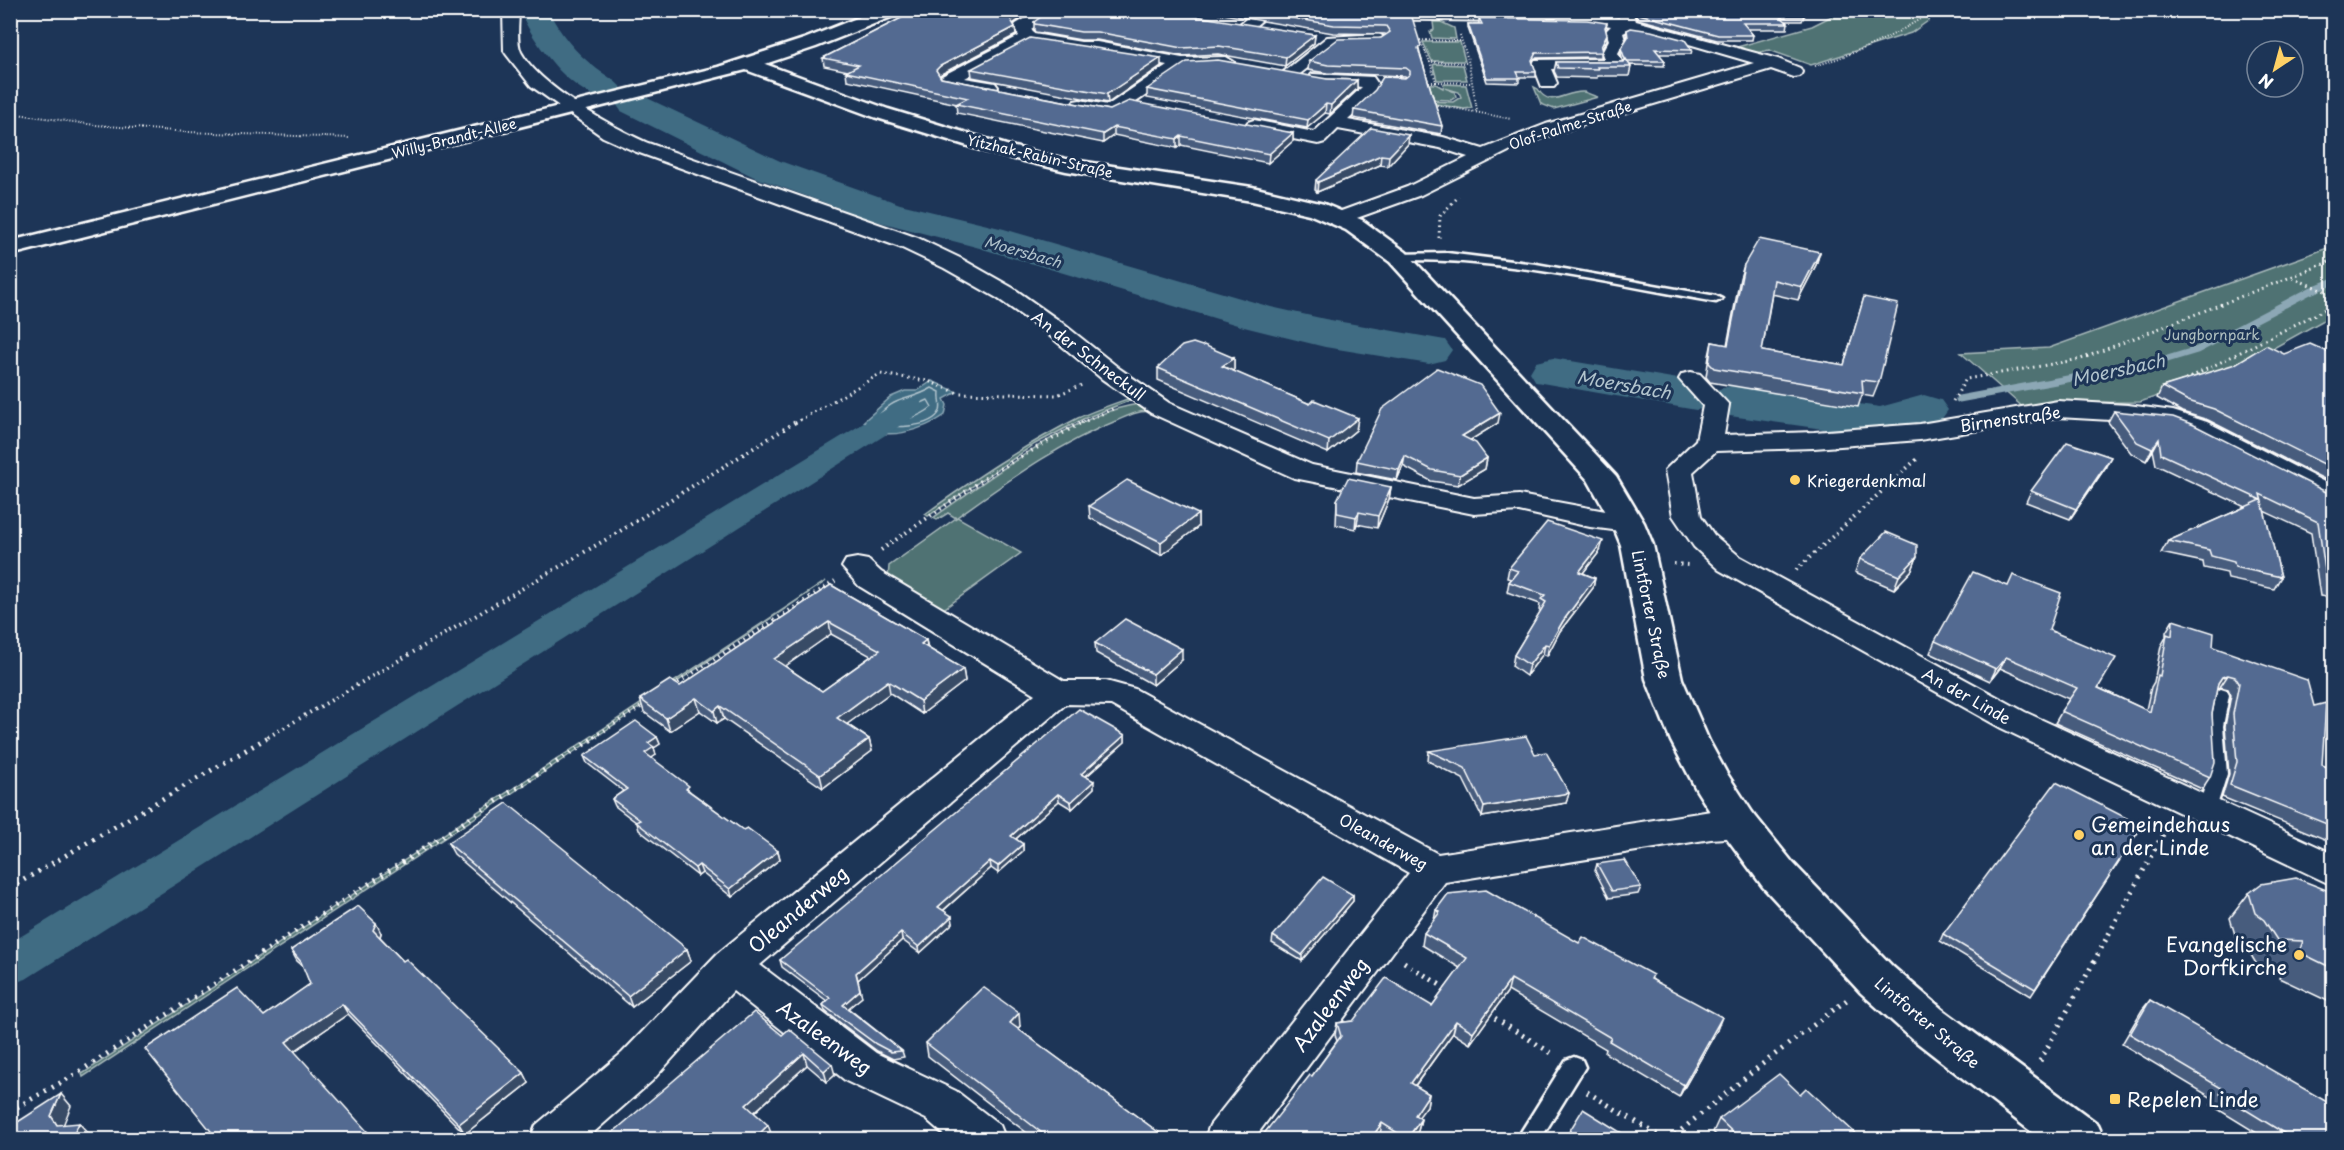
<svg xmlns="http://www.w3.org/2000/svg" width="2344" height="1150" viewBox="0 0 2344 1150" font-family="'Playpen Sans',sans-serif">
<rect width="100%" height="100%" fill="#1d3557"/>
<filter id="ink" filterUnits="userSpaceOnUse"><feTurbulence type="fractalNoise" baseFrequency=".0167" numOctaves="2"/><feDisplacementMap in="SourceGraphic" scale="12" xChannelSelector="R" yChannelSelector="G"/><feConvolveMatrix kernelMatrix="1 2 1 2 8 2 1 2 1" color-interpolation-filters="sRGB"/></filter>
<g filter="url(#ink)">
<g fill="#4f7273" stroke="#a7b8b9" stroke-width="1.5">
<path d="M1842 11H1936L1928 21 1911 33 1811 65 1769 50 1757 53 1737 47 1812 26Z"/>
<path d="M1433 22H1441L1454 28 1456 39 1432 38 1430 32 1434 30Z"/>
<path d="M1423 42H1460L1465 61H1432Z"/>
<path d="M1435 64 1463 65 1467 80H1437L1433 65Z"/>
<path d="M1410 83 1436 84 1443 88 1444 84 1466 85 1472 108 1464 109 1419 101 1453 102 1461 97 1459 92 1445 88 1455 92 1456 97 1451 100 1425 99Z"/>
<path d="M1534 87 1538 89C1550 110 1566 90 1584 92 1588 93 1593 96 1598 97L1554 109 1541 104Z"/>
<path d="M2333 246V315L2232 371 2140 402 2058 403 2025 409 1961 353 2049 348Z"/>
<path d="M1130 398 1131 400 1083 419 1035 444 928 516 925 514C974 479 1024 445 1078 418 1095 410 1113 404 1130 398Z"/>
<path d="M1139 404 1151 412C1138 410 1128 416 1116 421 1058 444 1008 481 957 517L1021 553 942 610 888 579 889 566 956 518 948 513 937 520 933 518C985 481 1075 412 1139 404Z"/>
<path d="M826 581 553 766 83 1077 82 1074Z"/>
</g>
<path fill="#3f6c83" stroke="#8ca7b5" stroke-width="1.5" d="M932 381 957 392 944 399 947 405 945 415C926 429 879 446 864 421L891 397 905 391H917Z"/>
<g fill="none" stroke-linecap="round" stroke-linejoin="round">
<g stroke="#b2c4cd" stroke-width="1.5">
<path d="M932 388 940 392C939 398 942 406 940 411 932 429 888 429 873 423 893 394 907 403 932 388Z"/>
<path d="M928 400 932 407C920 417 903 422 888 419V415L907 404H919Z"/>
</g>
<path stroke="#8ca7b5" stroke-width="7" d="M1959 399 2154 363 2197 350 2310 291 2334 281"/>
<path fill="#3f6c83" fill-rule="evenodd" d="M910 399 920 401 924 407 920 413 26 979 10 984V943L900 401Z"/>
<g fill="#3f6c83" fill-rule="evenodd">
<path d="M519 10H548C560 34 576 53 597 69 606 76 616 80 623 90L618 97C577 107 534 43 519 10Z"/>
<path d="M633 94 645 97 780 161 900 204 1004 229 1271 307 1325 319 1445 340 1452 350 1445 360 1429 364 1325 347 1244 327 976 247 872 220 754 177 621 111 616 104 621 97Z"/>
<path d="M1553 358 1696 382 1713 386 1716 390 1730 386 1880 407 1924 395 1941 400 1948 410 1941 420 1881 437 1730 416 1713 411 1710 407 1696 410 1536 382 1530 372 1536 362Z"/>
</g>
<defs>
<g id="service">
<path d="M1447 253 1536 264 1716 296 1722 299 1716 302C1611 284 1505 258 1398 260L1393 257 1398 254Z"/>
<path d="M2221 689 2227 691 2229 695 2223 726 2227 774 2215 812 2212 817 2206 819 2200 817 2197 812 2209 774 2207 726 2213 695 2215 691Z"/>
<path d="M1574 1057 1582 1060 1585 1067 1540 1140H1516L1566 1060Z"/>
</g>
<g id="minor">
<path d="M503 10H519C519 22 516 42 521 52 540 87 612 127 648 143L918 238 960 258 1013 288 1061 322 1120 369 1169 403 1312 465 1474 498 1519 495 1638 517 1642 523 1638 529 1628 532 1590 527 1519 511 1474 514 1294 478 1151 413 1102 379 1045 332 997 298 944 268 902 248 634 151 603 137 531 86 506 54 504 51Z"/>
<path d="M1040 10H1056V13L1031 29 1034 34 1081 42H1097L1182 58 1226 57 1234 62 1226 67 1186 68 1117 115 1111 116 1074 109 1071 105 1074 101 1080 100 1108 105 1167 65 1097 52H1081L1030 43 965 78 995 83 998 87 995 91 989 92 942 84 939 80 942 76 1019 36 1014 27 1016 24Z"/>
<path d="M1258 10H1275L1221 53H1209L1207 50 1209 47Z"/>
<path d="M1313 10 1586 12 1619 18V10H1631L1636 21 1778 59 1800 68 1802 72 1800 76 1794 77 1771 69 1560 132 1515 148 1421 195 1340 224 1333 222 1330 218 1333 214 1407 187 1468 157 1440 148 1338 129 1325 142 1318 144 1248 130 1245 126 1248 122 1254 120 1314 132 1362 87 1312 82 1309 78 1312 74 1373 77 1380 87 1373 97 1348 120 1443 137 1483 149 1546 124 1754 63 1651 33 1630 30 1623 33 1625 40 1618 53 1623 64 1621 68 1551 69 1557 83 1554 87H1542L1533 64 1535 60 1604 59 1602 53 1609 40 1606 31 1611 26 1586 22 1353 19 1320 15Z"/>
<path d="M1379 34 1387 39 1385 42 1337 45 1296 77H1284L1282 73 1327 37Z"/>
<path d="M1691 372 1700 374 1729 405 1724 435 1814 432 1920 424 2058 401 2128 405 2173 411 2207 422 2334 487V506L2324 504 2189 434 2168 426 2128 421 2058 417 1920 440 1814 448 1716 451 1693 472 1701 516 1714 535 1739 556 2025 712 2334 854V886L2001 728 1719 570 1694 547 1673 516 1665 470 1696 440 1703 406 1679 379 1682 374Z"/>
<path d="M857 558 868 560 881 572 1064 681H1106L1135 689 1438 854 1711 811 1738 809 1751 813 1756 823 1751 833 1738 837 1711 839 1445 882 1253 1140H1204L1210 1125 1409 873 1111 705 1066 704 760 965 876 1053 956 1091 1000 1125 1006 1140H950L926 1119 846 1081 733 991 652 1081 585 1140H530L536 1125 622 1053 717 954 1035 694 859 586 842 567 846 560Z"/>
</g>
<path id="tertiary" d="M877 10H901L899 14 816 47 765 64 888 109 1006 145 1066 159 1252 187 1324 204 1362 220 1406 252 1616 476 1644 523 1653 545 1682 679 1709 741 1726 772 1752 812 1793 863 1893 967 1942 1009 2098 1124 2105 1140H2042L1910 1037 1861 993 1763 887 1724 834 1697 791 1671 741 1646 679 1621 545 1612 523 1588 480 1390 262 1346 230 1309 214 1252 201 1066 171 994 154 874 117 746 70 10 255V241L718 67 804 39Z"/>
</defs>
<use href="#service" stroke="#fff" stroke-width="5"/>
<use href="#minor" stroke="#fff" stroke-width="4"/>
<use href="#tertiary" stroke="#fff" stroke-width="5"/>
<g stroke="#fff" stroke-width="2" stroke-dasharray="1 2" stroke-linecap="butt">
<path d="M1460 35 1468 60 1477 110 1475 112 1511 119"/>
<path d="M1414 40 1461 41"/>
<path d="M1420 40 1430 62"/>
<path d="M1815 66C1857 53 1897 36 1933 10"/>
<path d="M1426 82H1436L1430 62 1467 63"/>
<path d="M1436 82 1470 83"/>
<path d="M1431 104 1475 112"/>
<path d="M10 113 95 125 187 132 350 138"/>
</g>
<g stroke="#fff" stroke-width="3" stroke-dasharray="1.5 4" stroke-linecap="butt">
<path d="M1439 238 1440 216 1459 196"/>
<path d="M2293 278 2334 295"/>
<path d="M2181 382 2334 305"/>
<path d="M1953 401 1966 379 2081 359 2334 260"/>
<path d="M795 423 880 374 928 381 958 393 1057 395 1082 385"/>
<path d="M1081 423 1115 408"/>
</g>
<g stroke="#fff" stroke-width="4" stroke-dasharray="1.5 4.5" stroke-linecap="butt">
<path d="M881 550 994 472 1084 421"/>
<path d="M1674 564 1689 565"/>
<path d="M1796 570 1918 458"/>
<path d="M673 686 835 581"/>
<path d="M268 737 612 536 797 421"/>
<path d="M594 737 644 705"/>
</g>
<g stroke="#fff" stroke-width="5" stroke-dasharray="2 6" stroke-linecap="butt">
<path d="M10 888 270 736"/>
<path d="M1404 962 1448 990"/>
<path d="M1488 1014 1553 1054"/>
<path d="M2040 1061 2168 825"/>
<path d="M1587 1092 1666 1140"/>
<path d="M10 1111 71 1077 597 736"/>
<path d="M1669 1140 1761 1065 1848 999"/>
</g>
<use href="#service" fill="#1d3557" fill-rule="evenodd"/>
<use href="#minor" fill="#1d3557" fill-rule="evenodd"/>
<use href="#tertiary" fill="#1d3557" fill-rule="evenodd"/>
</g>
<g fill="#475c7d" stroke="#fff" stroke-width="1.5" fill-rule="evenodd">
<path d="M917 10H1035L1014 23 1016 35 941 74 940 76 941 78 1110 110 1293 133V141L1268 163 1181 145 1177 148 1114 135 1103 143 957 113 956 104H957L847 80 846 72 848 71 824 66 823 58Z"/>
<path d="M1200 10H1329L1353 13 1411 14 1420 54 1442 126 1441 134 1353 118 1354 110 1406 77 1405 76 1327 73 1308 70 1309 61 1381 38 1386 35 1385 34 1333 33Z"/>
<path d="M1590 10H1618L1617 15Z"/>
<path d="M1633 10H1798L1804 16 1802 21H1786L1788 23 1787 29H1748L1753 35 1752 40H1717L1638 19Z"/>
<path d="M1115 14 1315 35 1314 43 1285 66 1218 54 1182 56 1097 40H1081L1035 32 1034 30V22Z"/>
<path d="M1479 18 1607 23 1605 29 1607 35V40L1601 50V57L1535 58 1532 62 1536 72V77H1519V83L1487 82 1468 28V24H1479Z"/>
<path d="M1627 30 1692 50 1691 54H1659L1665 61 1664 66 1630 65 1631 67 1629 76H1597V78L1557 77 1554 71 1556 62H1623L1621 53V48L1627 39 1626 34Z"/>
<path d="M1161 66 1108 103 972 77 971 69Z"/>
<path d="M1327 79 1357 80V89L1330 114 1325 113 1307 128 1147 98V89Z"/>
<path d="M1408 144 1388 166 1380 165 1317 192 1315 190 1316 180Z"/>
<path d="M1820 252 1816 265 1798 300 1772 294 1762 351 1844 365 1864 297 1879 382 1873 397 1862 395 1858 407 1710 382 1706 377 1709 356 1712 342 1727 345 1740 278 1744 265Z"/>
<path d="M2334 351V484L2208 420 2182 412 2157 398 2162 387 2284 354Z"/>
<path d="M1234 358V370L1232 371 1310 404 1358 418 1356 430 1328 453 1158 380V368Z"/>
<path d="M2114 411 2334 495V598L2320 596 2311 533 2264 511 2281 577 2274 589 2228 579 2227 573 2204 568 2203 562 2161 553 2168 541 2245 507 2156 465 2153 450 2146 461 2131 453 2108 422Z"/>
<path d="M1498 423 1470 440 1487 458 1485 469 1458 485 1431 481 1403 466 1397 480 1356 472 1357 461Z"/>
<path d="M2105 468 2070 519 2026 502 2031 491Z"/>
<path d="M1391 487 1389 499 1377 528 1357 524 1355 529 1336 525 1337 500Z"/>
<path d="M1089 506 1198 514V527L1161 555 1090 518Z"/>
<path d="M1600 551 1583 573 1595 578 1593 588 1560 631 1547 656 1543 654 1526 676 1512 666 1514 655 1541 611 1539 610 1540 604 1507 592 1509 582 1511 579 1507 578 1509 568Z"/>
<path d="M1917 557 1912 570 1894 589 1855 572 1860 559Z"/>
<path d="M831 585 926 640 928 648 963 669 965 681 922 714 890 693 847 724 869 739 872 751 823 788 724 719 717 723 700 711 670 731 644 712 640 699 680 686ZM831 634 871 656 822 691 785 666Z"/>
<path d="M2173 620 2213 647 2322 765 2334 770V843L2222 797 2229 774 2225 726 2231 695 2228 689 2220 687 2217 688 2212 714 2210 777 2202 789 2055 723 2069 699 2000 668 1990 681 1930 653 1935 641 2049 630 2099 688 2146 710 2151 687 2154 682 2161 646 2166 637V632Z"/>
<path d="M1095 643 1182 660 1153 685 1096 653Z"/>
<path d="M1125 735V742L1086 777 1094 788 1072 809 1059 801 1016 839 1023 844V851L998 873 991 868 943 911 953 923 920 953 902 940 858 980 862 997 848 1008 902 1051 904 1057 893 1059 877 1051 825 1011 823 1005 827 1001 782 967 780 960Z"/>
<path d="M657 737 660 744 654 748 656 755 651 758 691 792 743 830 778 851 780 859 732 897 702 873 698 876 639 830 637 823 615 806 612 799 623 791 587 763 584 756Z"/>
<path d="M1429 751 1535 754 1569 793 1566 803 1482 817 1463 779 1428 761Z"/>
<path d="M2142 826 2031 996 1940 941 1943 934Z"/>
<path d="M448 843 687 949 691 961 632 1007 454 854Z"/>
<path d="M1597 864 1641 887 1638 894 1609 898 1595 871Z"/>
<path d="M2249 893H2334V1004L2279 978 2283 966 2257 965 2245 945 2236 938 2230 918Z"/>
<path d="M1353 895V901L1302 961 1272 943 1273 936Z"/>
<path d="M1436 910 1579 943 1652 979 1717 1030 1679 1097 1605 1053 1606 1049 1508 991 1470 1044 1453 1033 1415 1086 1429 1094 1427 1106 1418 1117 1421 1119 1418 1131 1412 1140H1387L1380 1135 1377 1140H1259L1312 1076 1337 1041 1335 1035 1337 1023 1353 1021 1432 1006 1460 968 1422 945 1424 933 1434 920Z"/>
<path d="M381 933 380 937 403 961 524 1073 529 1083 465 1134 348 1014 295 1051 218 1140 264 1016 310 984 304 967 297 961 291 950Z"/>
<path d="M2150 1000 2325 1138 2328 1140H2268L2211 1105 2214 1099 2122 1044 2142 1010Z"/>
<path d="M1020 1026 1018 1029 1169 1140H1036L928 1056 926 1043Z"/>
<path d="M782 1035 835 1075 827 1082 807 1065 754 1113 772 1136 768 1140H604Z"/>
<path d="M1800 1094 1855 1133 1852 1140H1721L1713 1132 1719 1119Z"/>
</g>
<g fill="#394b66" stroke="#fff" stroke-width="1.5">
<path d="M1021 10H1035L1014 23 1012 28 1011 20 1014 15Z"/>
<path d="M1015 27 1016 35 941 74 937 79 936 70 940 66Z"/>
<path d="M1315 35 1314 43 1285 66 1286 57Z"/>
<path d="M1161 58V66L1108 103 1107 94Z"/>
<path d="M1357 80V89L1330 114 1331 105Z"/>
<path d="M1326 104 1325 113 1307 128 1308 120Z"/>
<path d="M1114 127V135L1103 143V134Z"/>
<path d="M1293 133V141L1268 163 1269 154Z"/>
<path d="M1409 135 1408 144 1388 166 1389 156Z"/>
<path d="M1181 136V145L1177 148V139Z"/>
<path d="M1381 155 1380 165 1317 192 1318 182Z"/>
<path d="M1820 252 1816 265 1798 300 1802 287Z"/>
<path d="M1234 358V370L1222 378V366Z"/>
<path d="M1500 413 1498 423 1461 446 1462 436Z"/>
<path d="M1358 418 1356 430 1328 453 1329 441Z"/>
<path d="M2159 439 2153 450 2146 461 2152 449Z"/>
<path d="M1405 456 1403 466 1397 480 1399 470Z"/>
<path d="M2111 457 2105 468 2070 519 2076 509Z"/>
<path d="M1487 458 1485 469 1458 485 1460 475Z"/>
<path d="M1391 487 1389 499 1377 528 1378 516Z"/>
<path d="M1359 512 1357 524 1355 529 1356 517Z"/>
<path d="M1198 514V527L1161 555V542Z"/>
<path d="M1603 541 1600 551 1576 582 1579 572Z"/>
<path d="M1917 557 1912 570 1894 589 1899 576Z"/>
<path d="M1595 578 1593 588 1560 631 1547 656 1549 645 1563 621Z"/>
<path d="M829 622 831 634 777 672 774 659Z"/>
<path d="M926 640 928 652 921 644Z"/>
<path d="M1545 644 1543 654 1526 676 1529 665Z"/>
<path d="M1182 649V660L1153 685V674Z"/>
<path d="M2006 657 2000 668 1990 681 1996 669Z"/>
<path d="M963 669 965 681 922 714 920 701Z"/>
<path d="M2228 675 2220 687 2214 689 2222 677Z"/>
<path d="M888 681 890 693 839 730 837 718Z"/>
<path d="M696 698 700 711 670 731 666 718Z"/>
<path d="M720 706 724 719 717 723 714 711Z"/>
<path d="M1125 735V742L1081 780V774Z"/>
<path d="M657 737 660 744 654 748 656 755 647 761 645 753 648 743Z"/>
<path d="M869 739 872 751 823 788 820 775Z"/>
<path d="M1094 781V788L1072 809 1071 802Z"/>
<path d="M1569 793 1566 803 1482 817 1484 807Z"/>
<path d="M1058 794 1059 801 1011 843V836Z"/>
<path d="M1023 844V851L998 873V866Z"/>
<path d="M778 851 780 859 732 897 730 889Z"/>
<path d="M990 861 991 868 939 914 938 907Z"/>
<path d="M699 865 702 873 698 876 695 868Z"/>
<path d="M1353 895V901L1302 961V955Z"/>
<path d="M952 916 953 923 920 953 919 947Z"/>
<path d="M376 923 381 933 379 940 373 930Z"/>
<path d="M901 933 902 940 858 980 856 973Z"/>
<path d="M687 949 691 961 632 1007 628 996Z"/>
<path d="M1511 979 1508 991 1470 1044 1473 1032Z"/>
<path d="M860 990 862 997 845 1011 843 1005Z"/>
<path d="M342 1004 348 1014 293 1052 286 1042Z"/>
<path d="M1019 1013 1020 1026 1012 1036 1010 1023Z"/>
<path d="M1722 1017 1717 1030 1679 1097 1684 1085Z"/>
<path d="M1456 1021 1453 1033 1408 1095 1411 1083Z"/>
<path d="M804 1053 807 1065 750 1116 746 1105Z"/>
<path d="M832 1064 835 1075 827 1082 824 1071Z"/>
<path d="M524 1073 529 1083 465 1134 459 1124Z"/>
<path d="M61 1094 71 1106 62 1128 57 1125 51 1116Z"/>
<path d="M1429 1094 1427 1106 1412 1126 1415 1115Z"/>
<path d="M1421 1119 1418 1131 1412 1140H1407Z"/>
<path d="M79 1123 89 1134 87 1140H71Z"/>
<path d="M1382 1123 1380 1135 1377 1140H1370Z"/>
<path d="M768 1125 772 1136 768 1140H753Z"/>
</g>
<g fill="#526b91" stroke="#fff" stroke-width="1.5" fill-rule="evenodd">
<path d="M917 10H1021L1014 15 1011 20 1015 27 940 66 936 70 941 78 1110 110 1129 101 1293 133 1269 154 1181 136 1177 139 1114 127 1103 134 956 104 968 98 846 72 859 65 823 58Z"/>
<path d="M1050 10H1109L1115 14 1120 10H1158L1315 35 1286 57 1219 46 1182 48 1097 32H1081L1035 24 1034 22Z"/>
<path d="M1246 10H1329L1353 13 1411 14 1421 46 1418 48 1442 126 1354 110 1375 90 1383 77 1405 78 1410 74V71L1406 68 1328 65 1309 61 1338 39 1381 38 1390 32 1386 26 1334 25Z"/>
<path d="M1637 10H1798L1804 16H1780L1788 23H1743L1753 35H1718L1639 14Z"/>
<path d="M1479 18 1587 20 1607 23 1605 27 1607 35 1601 47 1602 52 1536 53 1532 60 1536 72H1517L1520 78H1487L1468 24H1482Z"/>
<path d="M1631 28 1651 31 1685 40 1692 50 1655 49 1665 61H1627L1625 59 1621 48 1628 37 1627 30Z"/>
<path d="M1030 38 1161 58 1107 94 971 69Z"/>
<path d="M1626 59 1631 67H1597L1598 69 1558 68 1556 62H1623Z"/>
<path d="M1218 60 1327 79 1357 80 1331 105 1326 104 1308 120 1147 89 1187 62Z"/>
<path d="M1371 128 1409 135 1389 156 1381 155 1318 182 1316 180Z"/>
<path d="M1759 239 1820 252 1802 287 1774 280 1762 351 1844 365 1864 297 1898 304 1879 382 1862 380 1863 393 1714 368 1709 363 1712 342 1728 345 1744 265Z"/>
<path d="M1193 343 1202 346 1204 345 1234 358 1222 366 1310 404 1314 400 1358 418 1329 441 1158 368 1182 346Z"/>
<path d="M2310 344 2328 352 2334 351V469L2214 409 2188 401 2162 387 2235 364 2266 345 2284 354Z"/>
<path d="M1437 368 1480 385 1500 413 1462 436 1476 443 1487 458 1460 475 1432 470 1405 456 1399 470 1357 461 1382 409Z"/>
<path d="M2114 411 2173 417 2194 425 2330 494 2334 495V585L2327 584 2318 522 2260 494 2281 577 2235 567 2234 562 2211 556 2209 550 2168 541 2261 500 2161 454 2159 439 2152 449 2137 442Z"/>
<path d="M2067 442 2111 457 2076 509 2031 491Z"/>
<path d="M1348 478 1391 487 1378 516 1359 512 1356 517 1337 513V500Z"/>
<path d="M1127 480 1198 514 1161 542 1089 506Z"/>
<path d="M1547 522 1603 541 1579 572 1595 578 1563 621 1549 645 1545 644 1529 665 1514 655 1546 602 1541 599 1545 595 1509 582 1518 571 1509 568Z"/>
<path d="M1886 532 1917 545V557L1899 576 1860 559Z"/>
<path d="M1973 572 2008 586 2013 575 2061 593 2049 630 2116 658 2098 688 2150 712 2158 675 2160 676 2167 634 2172 636 2173 620 2214 633 2213 647 2307 680 2314 706 2326 703 2322 765 2334 770V827L2230 785 2237 762 2233 714 2239 683 2235 677 2228 675 2222 677 2218 683 2212 714 2215 762 2210 777 2061 711 2077 688 2006 657 1996 669 1935 641Z"/>
<path d="M831 585 926 640 921 644 963 669 920 701 888 681 837 718 869 739 820 775 720 706 714 711 696 698 666 718 640 699 670 680 680 686ZM829 622 880 650 822 691 774 659Z"/>
<path d="M1125 619 1182 649 1153 674 1095 643Z"/>
<path d="M1079 709 1125 735 1081 774 1094 781 1071 802 1058 794 1011 836 1023 844 998 866 990 861 938 907 952 916 919 947 901 933 856 973 860 990 843 1005 902 1051 891 1052 876 1044 823 1005 830 998 780 960Z"/>
<path d="M636 721 657 737 648 743 654 747 645 753 689 786 686 789 743 830 747 828 778 851 730 889 699 865 695 868 636 822 640 820 612 799 627 789 584 756Z"/>
<path d="M1526 736 1535 754 1546 752 1569 793 1484 807 1465 768 1429 751Z"/>
<path d="M2056 782 2142 826 2035 989 1943 934Z"/>
<path d="M507 803 687 949 628 996 448 843Z"/>
<path d="M1625 860 1641 887 1612 891 1597 864Z"/>
<path d="M1323 877 1353 895 1302 955 1273 936Z"/>
<path d="M2296 878 2334 893V969L2299 952 2303 941 2277 940 2264 920 2255 913 2249 893 2261 884Z"/>
<path d="M1486 890 1579 943 1583 937 1653 975 1651 979 1722 1017 1684 1085 1609 1041 1611 1038 1511 979 1473 1032 1456 1021 1411 1083 1429 1094 1415 1115 1421 1119 1407 1139 1382 1123 1370 1140H1259L1310 1075 1312 1076 1341 1036 1337 1023 1353 1021 1386 978 1432 1006 1467 958 1424 933 1440 912 1436 910 1448 894Z"/>
<path d="M358 906 376 923 373 930 403 961 406 959 524 1073 459 1124 342 1004 286 1042 375 1140H218L145 1049 237 988 264 1016 310 984 301 962 291 950Z"/>
<path d="M983 987 1019 1013 1010 1023 1169 1140H1051L926 1043Z"/>
<path d="M2150 1000 2334 1106V1117L2325 1138 2328 1140H2295L2220 1094 2223 1089 2130 1034Z"/>
<path d="M754 1012 782 1035 789 1029 832 1064 824 1071 804 1053 746 1105 768 1125 753 1140H715L712 1137 708 1140H604Z"/>
<path d="M1779 1074 1800 1094 1806 1088 1855 1133 1849 1138 1850 1140H1741L1719 1119Z"/>
<path d="M61 1094 51 1116 57 1125 79 1123 71 1140H10V1127Z"/>
<path d="M1583 1109 1633 1140H1564Z"/>
</g>
</g>
<g fill="#ffd166" stroke="#1d3557" stroke-width="2">
<circle cx="1795" cy="480" r="6"/>
<circle cx="2079" cy="835" r="6"/>
<circle cx="2299" cy="955" r="6"/>
<rect x="2109" y="1093" width="12" height="12" rx="3"/>
</g>
<g text-anchor="middle" dominant-baseline="central" stroke-width="6" stroke-linejoin="round" paint-order="stroke">
<g font-size="14" fill="#fff" stroke="#1d3557">
<text transform="translate(1570 125) rotate(-18)">Olof-Palme-Straße</text>
<text transform="translate(454 138) rotate(-14)">Willy-Brandt-Allee</text>
<text transform="translate(1040 156) rotate(13)">Yitzhak-Rabin-Straße</text>
</g>
<g font-size="14" fill="#b0c0c0" stroke="#1d3557">
<text x="2212" y="334">Jungbornpark</text>
</g>
<g font-size="15" font-style="italic" fill="#b2c4cd" stroke="#1d3557">
<text transform="translate(1023 251) rotate(16)">Moersbach</text>
</g>
<g font-size="16" fill="#fff" stroke="#1d3557">
<text transform="translate(1089 355) rotate(37)">An der Schneckull</text>
<text transform="translate(2010 418) rotate(-8)">Birnenstraße</text>
<text transform="translate(1652 614) rotate(78)">Lintforter Straße</text>
<text transform="translate(1967 695) rotate(29)">An der Linde</text>
<text transform="translate(1384 841) rotate(29)">Oleanderweg</text>
<text transform="translate(1928 1022) rotate(40)">Lintforter Straße</text>
</g>
<g font-size="16" fill="#fff" stroke="#1d3557" text-anchor="start">
<text x="1807" y="480">Kriegerdenkmal</text>
</g>
<g font-size="18" font-style="italic" fill="#b2c4cd" stroke="#1d3557">
<text transform="translate(2118 369) rotate(-12)">Moersbach</text>
<text transform="translate(1624 384) rotate(10)">Moersbach</text>
</g>
<g font-size="20" fill="#fff" stroke="#1d3557" text-anchor="start">
<text x="2091" y="824">Gemeindehaus<tspan x="2091" dy="23">an der Linde</tspan></text>
<text x="2287" y="944" text-anchor="end">Evangelische<tspan x="2287" dy="23">Dorfkirche</tspan></text>
<text x="2127" y="1099">Repelen Linde</text>
</g>
<g font-size="20" fill="#fff" stroke="#1d3557">
<text transform="translate(798 909) rotate(-40)">Oleanderweg</text>
<text transform="translate(1330 1004) rotate(-53)">Azaleenweg</text>
<text transform="translate(825 1037) rotate(36)">Azaleenweg</text>
</g>
</g>
<rect width="2344" height="1150" fill="none" stroke="#1d3557" stroke-width="36"/>
<rect x="18" y="18" width="2308" height="1114" fill="none" stroke="#fff" stroke-width="2" filter="url(#ink)"/>
<g transform="translate(2275 69) rotate(216)"><circle r="28" fill="#1d3557" stroke="#77869a" stroke-width="1.5"/>
<path d="M0-4.5L10 22L0 15L-10 22Z" fill="#ffd166"/>
<text y="-9" font-size="16" font-weight="bold" text-anchor="middle" fill="#ffffff">N</text>
</g>
</svg>
